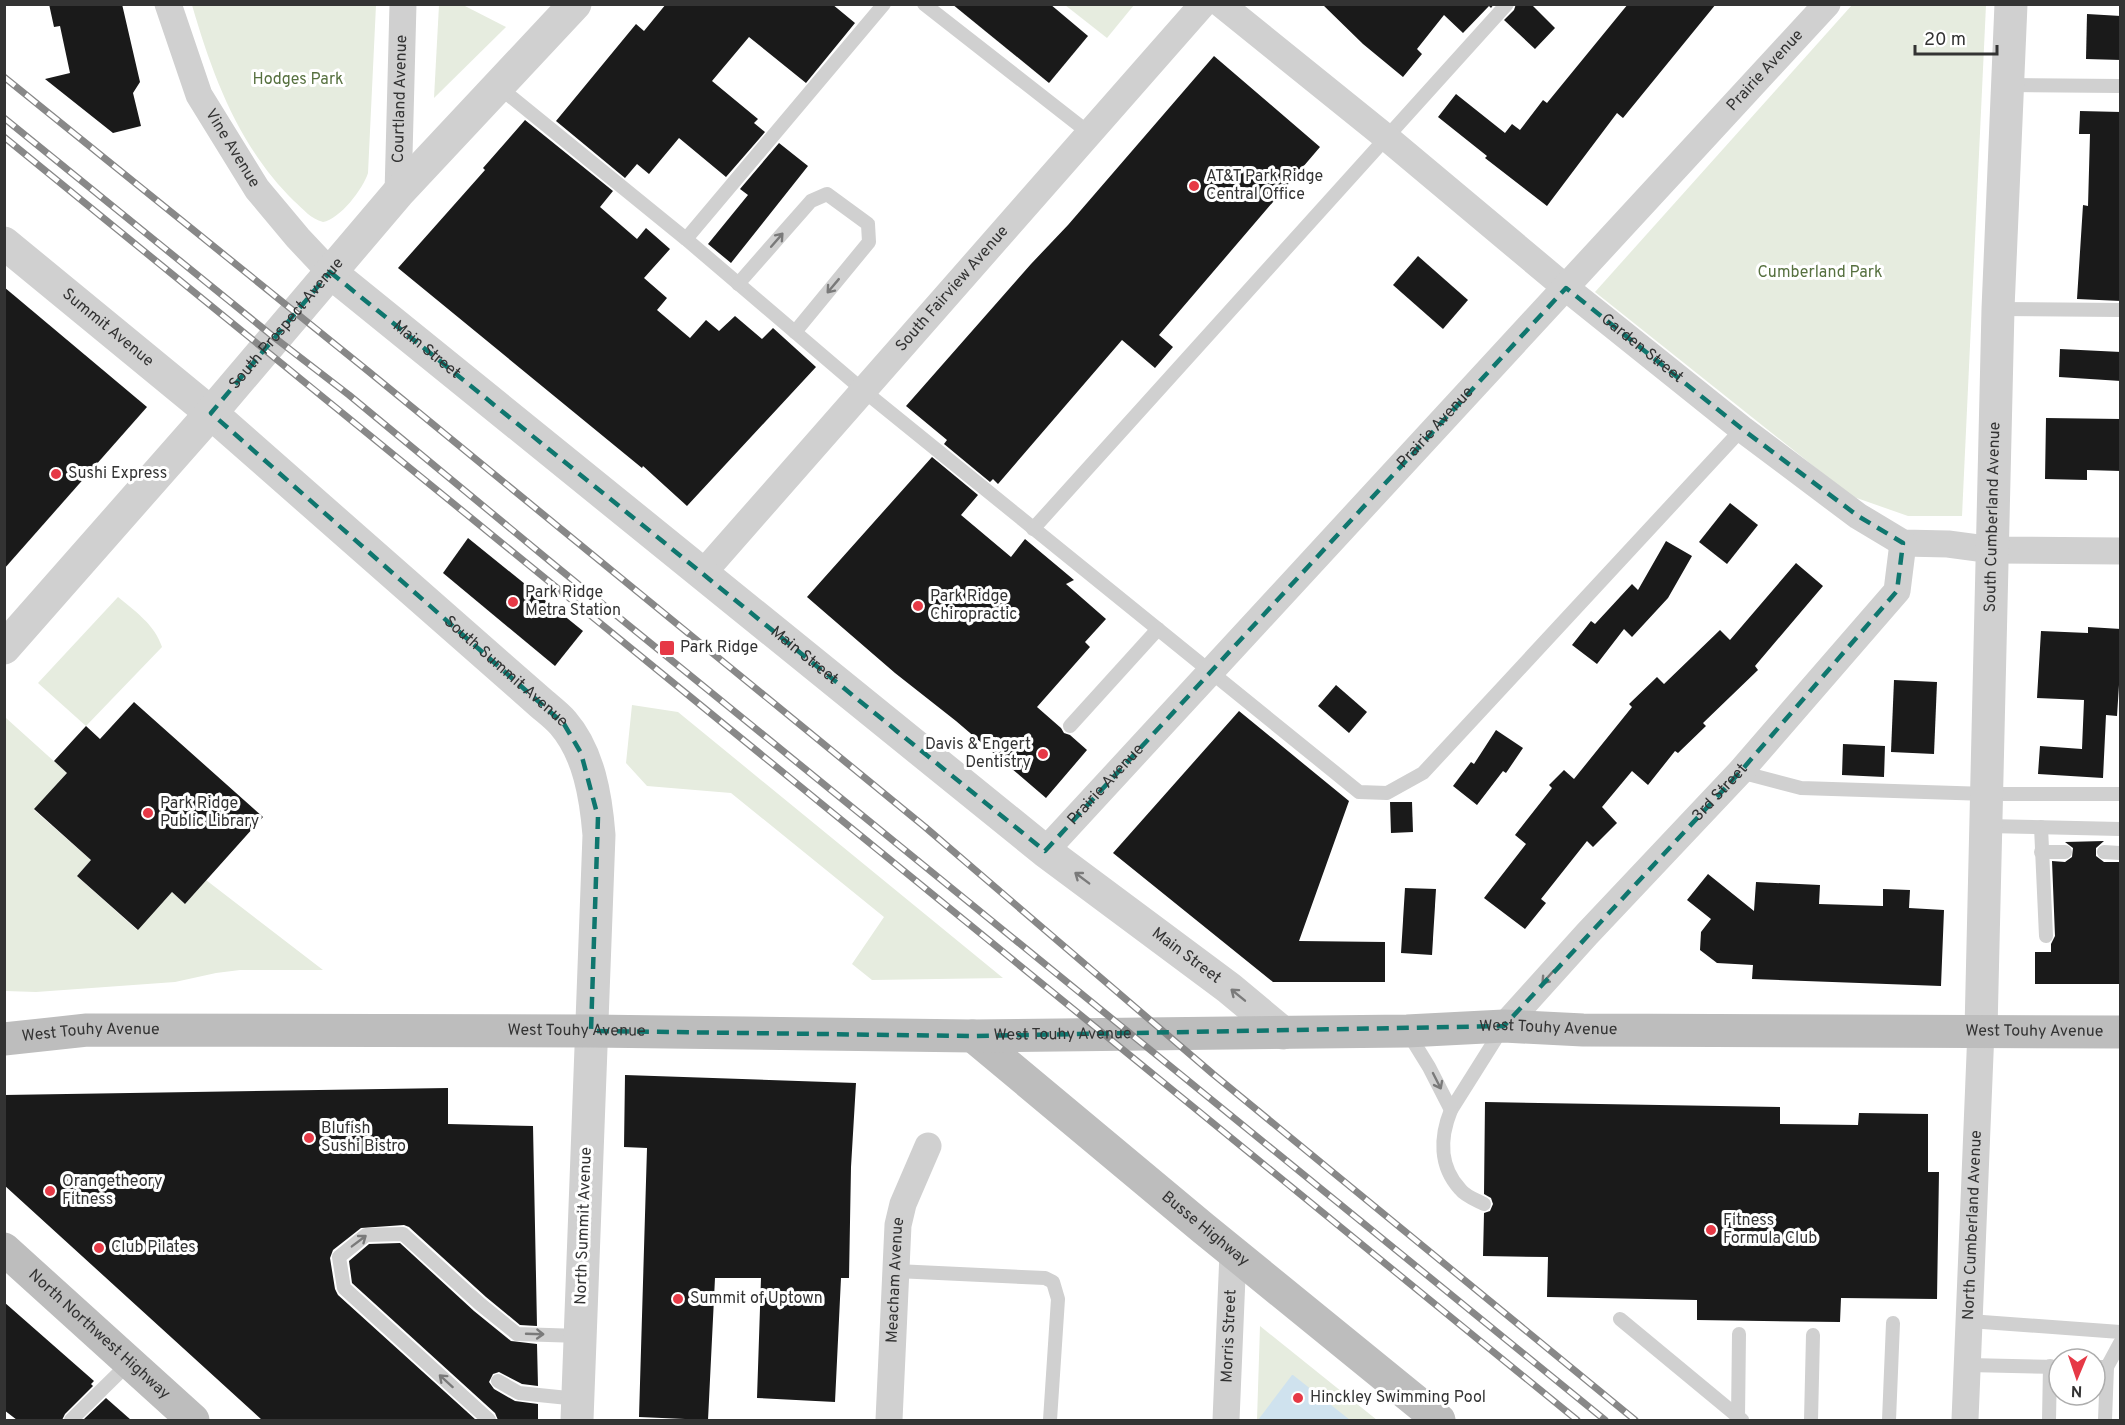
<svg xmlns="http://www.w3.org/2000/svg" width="2125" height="1425" viewBox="0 0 2125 1425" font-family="Overpass,sans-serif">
<rect width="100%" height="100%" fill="#fff"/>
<g fill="#e6ecdf">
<path d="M192 5H376L368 173C363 189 340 219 323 222 311 219 303 209 294 201 239 147 213 77 192 5Z"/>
<path d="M439 5H463L506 27 434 98Z"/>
<path d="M1065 5 1134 4V5L1107 38Z"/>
<path d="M1852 5H1986L1962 516H1908L1851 496 1595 292Z"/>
<path d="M118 597C136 612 155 625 162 647L86 726 38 683Z"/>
<path d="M632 705 678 712 1003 978 872 980 852 964 884 917 731 793 647 786 626 763Z"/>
<path d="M6 718 67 773 34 810 91 860 77 876 137 930 172 892 185 904 206 880 323 970H240L216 973 175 982 36 992 5 991Z"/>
<path d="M1260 1326 1377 1420H1257Z"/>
</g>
<path fill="#cfe2ee" d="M1292 1375H1293L1350 1420H1258Z"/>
<g fill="#1a1a1a">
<path d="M49 4H122L140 82 133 93 141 126 113 133 45 79 70 73 60 26 54 27Z"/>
<path d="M666 4H832L855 23 806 83 749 37 712 81 758 119 754 123 765 132 726 177 679 138 649 174 637 164 625 178 556 121 636 24 644 31Z"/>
<path d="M952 4H1050L1088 36 1049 83Z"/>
<path d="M1322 4H1494L1491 8 1489 6 1463 33 1444 15 1417 49 1422 54 1403 77 1363 44Z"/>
<path d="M1516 4H1531L1555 28 1535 49 1504 20 1514 10Z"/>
<path d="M1628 4H1716L1623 118 1617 113 1547 206 1485 158 1487 156 1438 117 1456 94 1505 133 1512 124 1520 130 1543 100 1547 103Z"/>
<path d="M2087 14 2121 16V60L2086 59Z"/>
<path d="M1214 56 1320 147 1159 335 1173 347 1155 368 1122 340 998 484 993 479 990 482 944 444 947 440 906 406 1031 264 1068 225Z"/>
<path d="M2080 111 2121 112V301L2077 299 2083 205 2088 206 2090 134H2079Z"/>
<path d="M525 120 613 191 600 207 637 239 646 228 670 249 644 278 667 298 657 310 690 338 706 320 719 331 735 316 762 339 773 328 816 367 687 506 643 466 642 468 398 268 485 170 483 168Z"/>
<path d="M779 143 808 166 731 263 708 244 748 195 740 189Z"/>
<path d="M1418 256 1468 300 1443 329 1393 285Z"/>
<path d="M4 287 147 407 4 569Z"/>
<path d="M2060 349 2121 352V381L2059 377Z"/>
<path d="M2046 418 2121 419V471L2087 470V480L2045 479Z"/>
<path d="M932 457 978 495 961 515 1011 557 1025 539 1074 580 1066 584 1106 619 1085 642 1090 647 1037 707 1061 728 1064 733 1070 735 1087 750 1046 798 956 721 895 673 807 597Z"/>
<path d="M1730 503 1758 525 1727 564 1699 542Z"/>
<path d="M468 538 583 631 555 666 443 573Z"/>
<path d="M1666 541 1692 556 1668 598 1632 637 1624 629 1597 664 1572 645 1591 621 1595 624 1632 584 1638 590Z"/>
<path d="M1796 563 1823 586 1755 666 1758 670 1703 723 1706 726 1678 753 1675 751 1648 785 1632 771 1602 807 1617 823 1593 847 1587 841 1541 899 1546 903 1525 929 1484 898 1526 844 1515 835 1552 788 1549 785 1564 770 1574 779 1632 707 1629 704 1657 677 1664 684 1720 630 1730 640Z"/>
<path d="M2088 627 2121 629V685H2119L2117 716 2106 715 2103 778 2038 774 2040 746 2082 749 2084 700 2037 698 2041 631 2088 633Z"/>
<path d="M1894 680 1937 682 1934 754 1891 752Z"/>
<path d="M1336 685 1367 712 1349 733 1318 706Z"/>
<path d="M134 702 263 817 185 904 172 892 138 930 77 876 91 860 34 809 67 773 54 761 86 726 100 739Z"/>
<path d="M1239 711 1349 801 1299 941 1385 942V982H1273L1113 853Z"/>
<path d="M1496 730 1523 748 1506 773 1503 771 1477 805 1453 786 1471 762 1474 764Z"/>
<path d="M1843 744 1885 746 1884 777 1842 775Z"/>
<path d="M1390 802H1412L1413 832 1391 833Z"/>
<path d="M2104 841 2096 848V856L2104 862H2121V984H2035V952H2051V944L2055 936 2052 861 2065 862 2072 857 2073 848 2065 842Z"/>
<path d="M1708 874 1754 911 1756 882 1820 885 1819 904 1883 906V889L1910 890 1909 908 1944 910 1941 986 1752 979 1753 965 1717 963 1700 950 1701 932 1711 919 1687 900Z"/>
<path d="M1405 888 1436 889 1432 955 1401 953Z"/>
<path d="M625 1075 856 1083 851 1167 849 1278H841L835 1402 757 1398 761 1278H715L708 1420 639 1417 647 1148 624 1147Z"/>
<path d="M448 1088V1124L533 1126 537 1326 520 1325 486 1297 409 1227 404 1225 361 1228 333 1250 330 1258 335 1289 338 1295 476 1420H262L4 1185V1095Z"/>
<path d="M1485 1102 1780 1107V1124L1858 1125 1859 1113 1928 1114V1172H1939L1937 1299 1841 1298 1840 1322 1697 1320V1300L1547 1297 1548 1257 1483 1256 1484 1213 1490 1211 1493 1204 1491 1198 1484 1194Z"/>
<path d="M400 1243 474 1311 511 1341 537 1344 538 1386 522 1384 499 1372 493 1374 489 1382 494 1389 515 1401 538 1404V1420H498L495 1413 352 1283 349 1261 369 1244Z"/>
<path d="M4 1302 94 1381 91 1384 93 1386 65 1414 62 1420H17L4 1410Z"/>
<path d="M106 1398 131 1420H83Z"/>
</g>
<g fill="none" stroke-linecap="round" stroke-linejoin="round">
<g stroke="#d0d0d0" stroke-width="14">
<path d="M924 4 1089 133"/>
<path d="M2007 85 2120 86"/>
<path d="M499 87 686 239 864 391 1359 792 1387 793 1423 773 1742 429"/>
<path d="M686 239 884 4"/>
<path d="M738 284 811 201 827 194 868 224 869 242 795 332"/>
<path d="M1998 309 2120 310"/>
<path d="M1033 529 1507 4"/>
<path d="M1070 726 1158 629"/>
<path d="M1740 772 1801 788 1987 794H2120"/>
<path d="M1986 826 2120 829"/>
<path d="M2041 827 2046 936"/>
<path d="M2041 852H2065"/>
<path d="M2104 852 2120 853"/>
<path d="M1408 1033 1429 1067 1451 1110 1502 1029"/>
<path d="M1451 1110C1440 1137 1439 1166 1460 1189 1465 1196 1476 1200 1484 1204"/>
<path d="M896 1271 1045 1278 1053 1282 1058 1299 1050 1420"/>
<path d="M1620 1319 1742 1420"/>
<path d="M1969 1321 2120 1332"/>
<path d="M1968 1365 2059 1367"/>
<path d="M2095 1367H2107L2105 1420"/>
<path d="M2107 1367 2120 1343"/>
<path d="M498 1381 519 1393 578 1399"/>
<path d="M1738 1417 1739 1334"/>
<path d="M71 1420 129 1363"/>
<path d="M489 1420 344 1288 339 1257 366 1235 403 1234 480 1304 517 1334 580 1336"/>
<path d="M1811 1420 1813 1335"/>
<path d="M1889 1420 1893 1323"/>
<path d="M2049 1420 2050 1366"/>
</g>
<g stroke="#d0d0d0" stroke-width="27">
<path id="s1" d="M168 4 199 95 257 189 298 238 330 272"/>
<path id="s2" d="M1221 4 1387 138 1566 288 1742 429 1858 516 1903 543 1948 544 1993 550 2120 551"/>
<path id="s3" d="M398 193 403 4"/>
<path id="s4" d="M703 573 1203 4"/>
<path id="s5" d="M1045 851 1827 4"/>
<path id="s6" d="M1504 1026 1587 934 1740 772 1897 591 1903 543"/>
<path id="s7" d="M889 1420 898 1225 903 1204 928 1146"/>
<path id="s8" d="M1226 1420 1233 1253"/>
<path id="s9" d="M1965 1420 1981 1030"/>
</g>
<g stroke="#d0d0d0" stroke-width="33">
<path id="s10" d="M4 243 211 413 542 704C549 710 557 716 563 723 589 753 596 797 599 835L577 1420"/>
<path id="s11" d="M330 272 1045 851 1229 988 1283 1033"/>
<path id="s12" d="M4 648 211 413 398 193 575 4"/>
<path id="s13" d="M1981 1030 1998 309 2011 4"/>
</g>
<g stroke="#bdbdbd" stroke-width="33">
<path id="s14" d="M973 1036 1203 1228 1439 1420"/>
<path id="s15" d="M4 1039 87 1030 591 1031 973 1036 1407 1031 1504 1026 1583 1030 2120 1032"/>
<path id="s16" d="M4 1249 193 1420"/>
</g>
<defs>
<g id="rail">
<path d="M4 77 368 371 925 827 1213 1074 1635 1420"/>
<path d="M4 118 275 338 349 395 557 567 1605 1420"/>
<path d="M4 137 1577 1420"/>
</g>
</defs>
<use href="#rail" stroke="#888" stroke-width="7"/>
<use href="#rail" stroke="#fff" stroke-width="4.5" stroke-dasharray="14" stroke-linecap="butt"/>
</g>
<defs><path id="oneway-shaft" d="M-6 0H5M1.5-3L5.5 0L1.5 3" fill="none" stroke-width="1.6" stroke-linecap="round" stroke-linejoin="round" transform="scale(1.5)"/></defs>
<g stroke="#7a7a7a">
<use href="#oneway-shaft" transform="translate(777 240) rotate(-49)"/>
<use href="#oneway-shaft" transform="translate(833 286) rotate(130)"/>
<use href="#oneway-shaft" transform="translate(1082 878) rotate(-143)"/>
<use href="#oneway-shaft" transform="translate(1548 977) rotate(132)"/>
<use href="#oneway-shaft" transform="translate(1238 995) rotate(-141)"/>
<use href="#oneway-shaft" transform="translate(1437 1081) rotate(63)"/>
<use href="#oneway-shaft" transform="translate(359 1241) rotate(-37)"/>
<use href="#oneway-shaft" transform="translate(535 1334) rotate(2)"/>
<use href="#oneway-shaft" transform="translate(446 1381) rotate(-138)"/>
</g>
<path fill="none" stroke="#0f766e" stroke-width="4.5" stroke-dasharray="12 8" stroke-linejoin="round" d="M330 272 1045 851 1566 288 1742 429 1858 516 1903 543 1897 591 1740 772 1504 1026 973 1036 591 1031 598 817 581 753 564 724 211 413Z"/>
<g fill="#e63946" stroke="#fff" stroke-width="2">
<circle cx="1194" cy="186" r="6"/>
<circle cx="56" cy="474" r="6"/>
<circle cx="513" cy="602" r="6"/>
<circle cx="918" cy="606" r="6"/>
<rect x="659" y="640" width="16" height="16" rx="3"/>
<circle cx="1043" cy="754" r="6"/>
<circle cx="148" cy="813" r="6"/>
<circle cx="309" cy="1138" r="6"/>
<circle cx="50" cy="1191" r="6"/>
<circle cx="1711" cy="1230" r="6"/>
<circle cx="99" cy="1248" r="6"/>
<circle cx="678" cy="1299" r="6"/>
<circle cx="1298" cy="1398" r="6"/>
</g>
<g text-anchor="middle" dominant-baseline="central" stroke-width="6" stroke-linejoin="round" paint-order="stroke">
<g font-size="16" fill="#333" stroke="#fff">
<text stroke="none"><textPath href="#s5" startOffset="1062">Prairie Avenue</textPath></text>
<text stroke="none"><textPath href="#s3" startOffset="94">Courtland Avenue</textPath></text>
<text stroke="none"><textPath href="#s1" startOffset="159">Vine Avenue</textPath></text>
<text stroke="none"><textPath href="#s4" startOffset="378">South Fairview Avenue</textPath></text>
<text stroke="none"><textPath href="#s12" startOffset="430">South Prospect Avenue</textPath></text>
<text stroke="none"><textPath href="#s10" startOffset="134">Summit Avenue</textPath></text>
<text stroke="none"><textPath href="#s2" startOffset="544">Garden Street</textPath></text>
<text stroke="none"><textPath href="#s11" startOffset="124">Main Street</textPath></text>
<text stroke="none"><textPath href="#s5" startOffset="576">Prairie Avenue</textPath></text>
<text stroke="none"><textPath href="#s13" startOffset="513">South Cumberland Avenue</textPath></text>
<text stroke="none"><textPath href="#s11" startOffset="610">Main Street</textPath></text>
<text stroke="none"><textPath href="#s10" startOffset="660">South Summit Avenue</textPath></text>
<text stroke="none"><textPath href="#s5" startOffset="90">Prairie Avenue</textPath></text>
<text stroke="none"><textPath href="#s6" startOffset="318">3rd Street</textPath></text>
<text stroke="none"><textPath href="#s11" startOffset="1096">Main Street</textPath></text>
<text stroke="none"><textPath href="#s15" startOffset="1545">West Touhy Avenue</textPath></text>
<text stroke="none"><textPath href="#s15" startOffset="573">West Touhy Avenue</textPath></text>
<text stroke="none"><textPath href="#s15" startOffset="2031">West Touhy Avenue</textPath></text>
<text stroke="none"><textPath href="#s15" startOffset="87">West Touhy Avenue</textPath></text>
<text stroke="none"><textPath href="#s15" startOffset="1059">West Touhy Avenue</textPath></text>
<text stroke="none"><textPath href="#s9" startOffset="195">North Cumberland Avenue</textPath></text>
<text transform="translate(584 1226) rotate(-88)">North Summit Avenue</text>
<text stroke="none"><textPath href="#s14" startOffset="302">Busse Highway</textPath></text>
<text stroke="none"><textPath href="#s7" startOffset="140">Meacham Avenue</textPath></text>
<text stroke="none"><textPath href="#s16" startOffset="128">North Northwest Highway</textPath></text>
<text stroke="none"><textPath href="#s8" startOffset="84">Morris Street</textPath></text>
</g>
<g font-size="16" fill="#56703f" stroke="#fff">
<text x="298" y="80">Hodges Park</text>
<text x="1820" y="273">Cumberland Park</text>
</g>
<g font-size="16" fill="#333" stroke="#fff" text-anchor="start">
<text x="1206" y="177">AT&amp;T Park Ridge<tspan x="1206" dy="18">Central Office</tspan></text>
<text x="68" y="474">Sushi Express</text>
<text x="525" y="593">Park Ridge<tspan x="525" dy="18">Metra Station</tspan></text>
<text x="930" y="597">Park Ridge<tspan x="930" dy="18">Chiropractic</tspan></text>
<text x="680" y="648">Park Ridge</text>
<text x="1031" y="745" text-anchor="end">Davis &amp; Engert<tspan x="1031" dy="18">Dentistry</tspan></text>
<text x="160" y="804">Park Ridge<tspan x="160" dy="18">Public Library</tspan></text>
<text x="321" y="1129">Blufish<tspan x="321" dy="18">Sushi Bistro</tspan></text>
<text x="62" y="1182">Orangetheory<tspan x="62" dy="18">Fitness</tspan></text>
<text x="1723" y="1221">Fitness<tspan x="1723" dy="18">Formula Club</tspan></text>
<text x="111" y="1248">Club Pilates</text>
<text x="690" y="1299">Summit of Uptown</text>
<text x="1310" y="1398">Hinckley Swimming Pool</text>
</g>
</g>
<rect width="2125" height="1425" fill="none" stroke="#333333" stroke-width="12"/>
<g transform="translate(2077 1377) rotate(182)"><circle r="28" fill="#ffffff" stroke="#adadad" stroke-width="1.5"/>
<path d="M0-4.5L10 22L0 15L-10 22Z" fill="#e63946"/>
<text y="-9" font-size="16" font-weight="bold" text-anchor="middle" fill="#333333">N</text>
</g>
<path d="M1915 45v9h82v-9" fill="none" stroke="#333333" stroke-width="3"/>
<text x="1924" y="45" font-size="18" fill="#333333" stroke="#ffffff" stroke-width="4.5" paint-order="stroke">20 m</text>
</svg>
